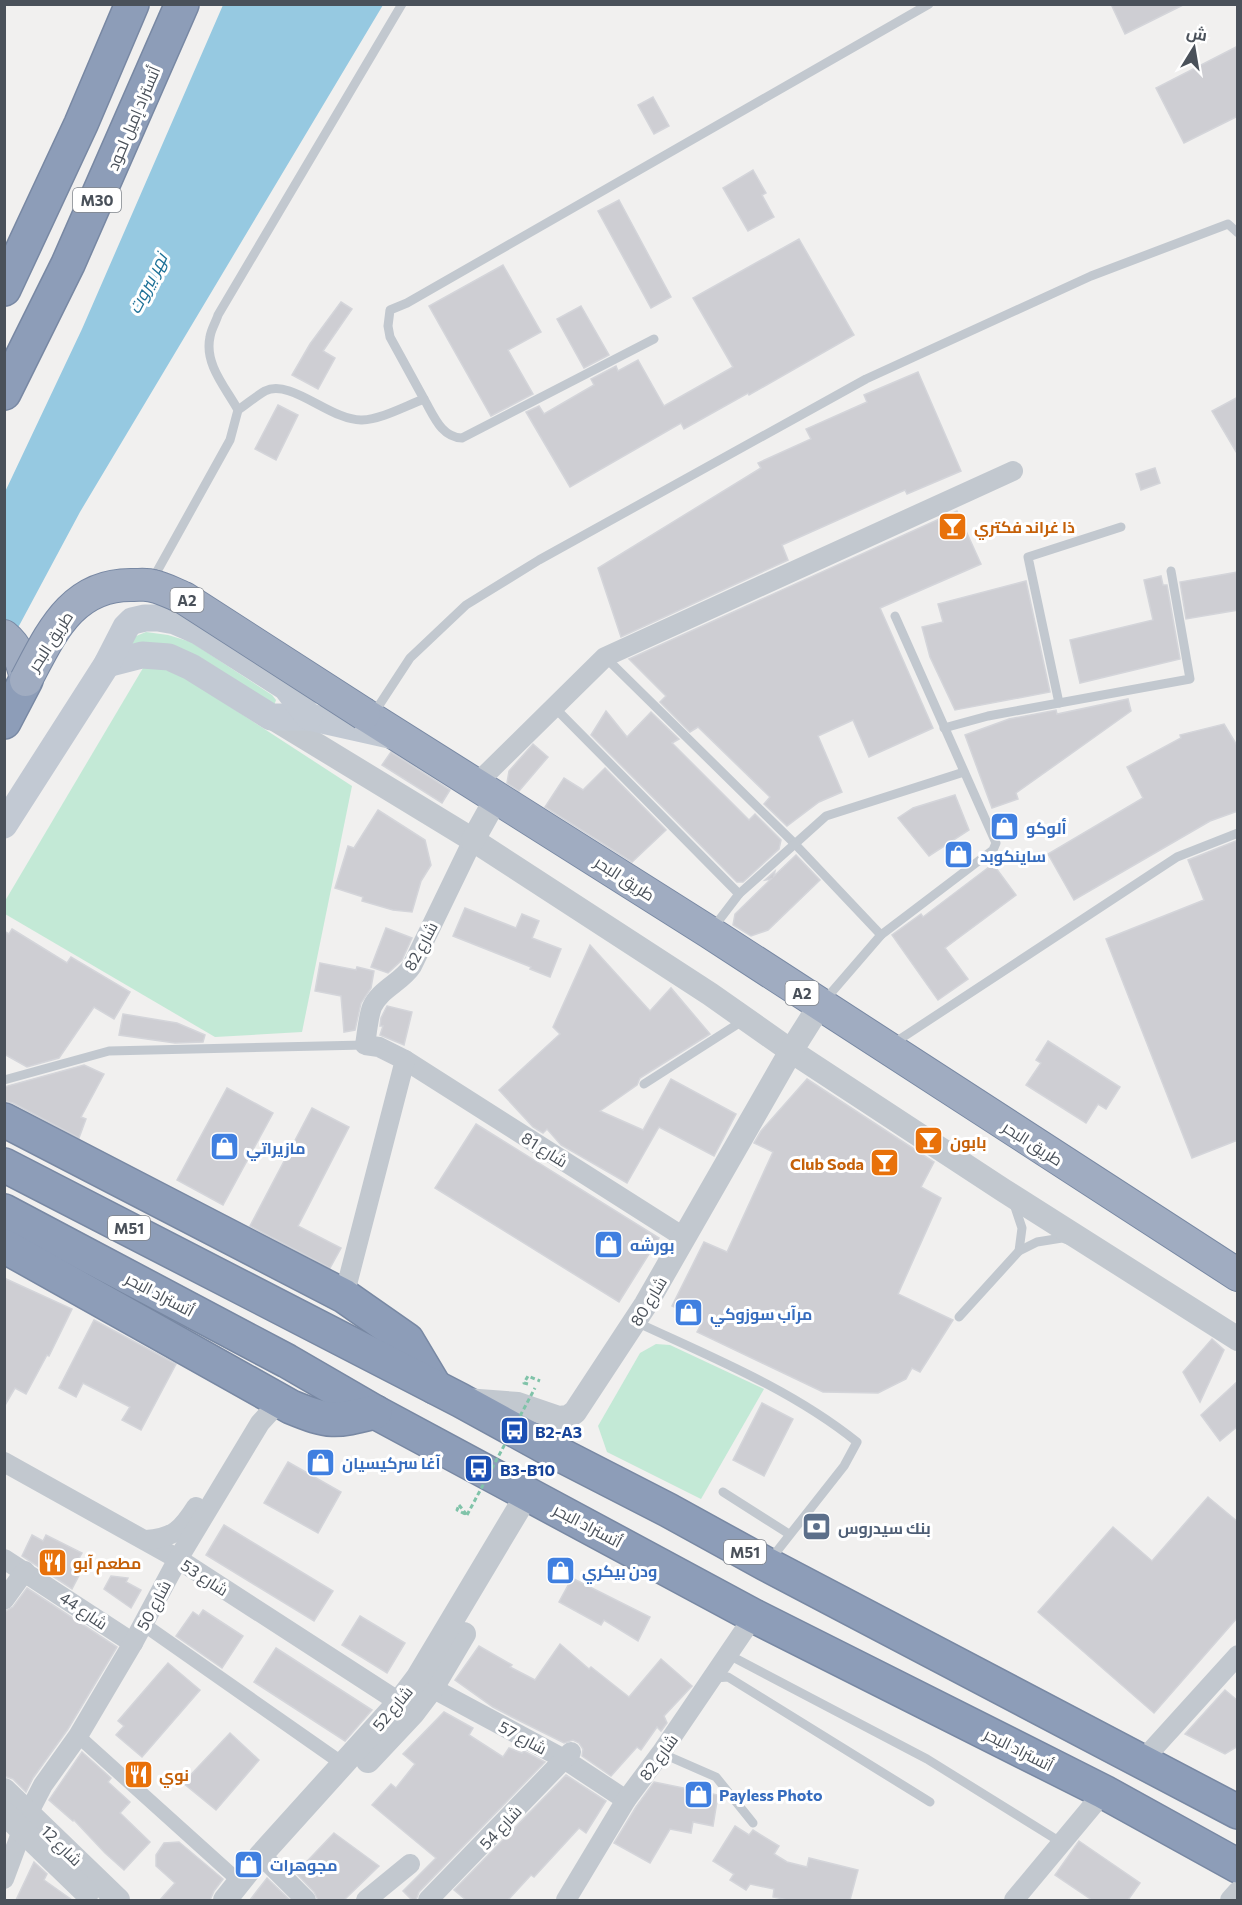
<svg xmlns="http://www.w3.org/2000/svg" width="1242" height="1905" viewBox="0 0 1242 1905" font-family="Commissioner,Cairo,sans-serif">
<rect width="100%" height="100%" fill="#f1f0ef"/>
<g fill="#c3e9d6">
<path d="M146 632 168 635 191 642 272 695 276 700 274 706 131 651 129 639Z"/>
<path d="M163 663 352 786 302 1032 215 1037 5 914V901L143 668Z"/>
<path d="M656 1344 670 1345 764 1389 701 1499 607 1452 598 1426 640 1353Z"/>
</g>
<path fill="#96c9e1" d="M223 5H383L80 512 5 652 4 494 82 329Z"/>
<g fill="#ceced3" stroke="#d4d5da" stroke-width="1.5">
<path d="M1111 4H1185L1125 34Z"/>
<path d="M1238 46V116L1184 143 1156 88Z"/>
<path d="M653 97 669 126 654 134 638 105Z"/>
<path d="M753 170 766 193 762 195 774 217 748 231 723 188Z"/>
<path d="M619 200 671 297 651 308 598 211Z"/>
<path d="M799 239 854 335 749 395 748 393 684 429 681 423 570 487 526 412 539 406 544 414 594 385 591 379 616 366 618 371 638 360 664 406 733 367 693 298Z"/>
<path d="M503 265 541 332 508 350 533 394 491 416 429 306Z"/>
<path d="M341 302 352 309 323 351 335 358 318 389 292 375 310 344Z"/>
<path d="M581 306 609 355 584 368 557 319Z"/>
<path d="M918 372 961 471 907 494 905 490 782 545 788 560 621 637 598 568 761 468 758 463 811 439 806 429 867 402 864 395Z"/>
<path d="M1238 397V455L1212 411Z"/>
<path d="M278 405 298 415 276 460 255 449Z"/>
<path d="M1155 468 1160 483 1141 490 1136 474Z"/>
<path d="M957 511 981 564 880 608 933 728 869 757 853 720 818 736 842 792 819 802 787 826 764 804 770 797 698 727 690 732 660 702 666 696 629 659Z"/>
<path d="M1238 572V610L1186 619 1180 582Z"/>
<path d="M1161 576 1163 585H1167L1180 659 1080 683 1070 640 1153 620 1144 580Z"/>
<path d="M1026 581 1050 692 955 710 930 657 922 627 943 622 938 604Z"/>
<path d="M1128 699 1131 711 1016 793 1018 799 992 808 965 735 1009 719 1056 710 1057 714Z"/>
<path d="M606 711 627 737 651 712 679 739 672 743 749 820 755 814 781 840 779 849 743 882H737L591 735Z"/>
<path d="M1224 724 1238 747V811L1210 821 1074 900 1048 854 1143 798 1127 767 1181 738 1180 735Z"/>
<path d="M533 744 548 757 519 791 507 783 509 771Z"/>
<path d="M391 752 450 790 442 803 382 765Z"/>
<path d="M605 768 666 830 632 862 545 807 564 778 583 790Z"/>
<path d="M955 795 969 830 929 856 898 818 913 808Z"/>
<path d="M378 810 425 840 431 865 421 881 412 912 393 910 362 901 363 897 335 888 348 846 354 848Z"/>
<path d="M1238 840V1140L1192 1158 1106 939 1204 900 1188 860Z"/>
<path d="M796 855 820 880 768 930 751 936 733 925 735 914 771 879 765 880 775 871 774 876Z"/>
<path d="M993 864 1016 895 945 948 968 979 938 1000 892 935 921 914 923 917Z"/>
<path d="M465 908 516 928 522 914 539 921 532 938 561 949 550 977 530 969 531 967 453 936Z"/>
<path d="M386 928 412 938 402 960 388 973 371 967Z"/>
<path d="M12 929 67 963 71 957 130 992 114 1019 94 1007 59 1058 27 1067 4 1054V931L9 934Z"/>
<path d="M590 945 650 1011 671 988 710 1034 640 1078 637 1085 600 1111 643 1130 671 1079 736 1114 714 1156 659 1127 627 1183 561 1145 547 1129 543 1133 533 1127 499 1090 560 1034 553 1027Z"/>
<path d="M320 963 356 970 357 967 374 971 371 988 361 1003 355 1030 344 1032 341 996 315 991Z"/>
<path d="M387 1006 412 1012 404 1045 380 1035 383 1026H380L381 1018Z"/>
<path d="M123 1014 177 1023 205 1035 203 1042 175 1043 119 1035Z"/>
<path d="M1048 1041 1120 1087 1106 1109 1098 1104 1086 1123 1026 1085 1041 1063 1036 1060Z"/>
<path d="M84 1065 104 1074 81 1117 86 1119 79 1138 13 1103 4 1101V1087Z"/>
<path d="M807 1079 934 1162 921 1187 941 1198 898 1294 953 1320 920 1372 912 1368 906 1379 878 1393 823 1392 697 1332 703 1321 672 1306 704 1242 727 1252 773 1152 754 1143 761 1131Z"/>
<path d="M227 1088 273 1113 223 1205 177 1180Z"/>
<path d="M312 1108 349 1127 298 1226 341 1248 330 1268 250 1226Z"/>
<path d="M476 1124 659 1238 619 1302 435 1188Z"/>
<path d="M4 1278 72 1309 49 1356 47 1355 26 1394 15 1388 4 1407Z"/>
<path d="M94 1320 176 1364 141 1430 122 1420 130 1407 83 1383 76 1397 59 1388Z"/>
<path d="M1212 1339 1224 1350 1200 1402 1183 1372Z"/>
<path d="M1238 1381V1426L1220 1441 1201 1415Z"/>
<path d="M762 1403 793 1419 764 1476 733 1460Z"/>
<path d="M288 1462 341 1492 318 1533 264 1503Z"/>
<path d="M1208 1497 1238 1522V1617L1154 1713 1038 1612 1113 1527 1152 1561Z"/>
<path d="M224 1525 333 1591 314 1621 206 1555Z"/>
<path d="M32 1535 43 1541 46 1535 82 1553 79 1558 86 1562 72 1589 22 1556Z"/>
<path d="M111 1576 128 1578 126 1582 141 1590 131 1608 104 1589Z"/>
<path d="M572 1578 650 1617 638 1641 604 1620 601 1625 559 1602Z"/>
<path d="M27 1588 117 1647 68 1729 33 1778 26 1792 13 1779 4 1776V1612L13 1607Z"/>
<path d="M203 1610 243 1636 222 1668 176 1636 193 1612 199 1616Z"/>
<path d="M360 1616 405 1643 387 1673 342 1645Z"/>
<path d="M560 1644 589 1669 591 1667 629 1697 661 1659 692 1686 664 1716 667 1723 661 1731 657 1727 641 1750 637 1747 611 1776 582 1756 583 1749 579 1743 573 1740 564 1743 512 1717 493 1707 455 1680 479 1646 512 1665 510 1667 535 1680Z"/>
<path d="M276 1648 372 1710 345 1741 254 1682Z"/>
<path d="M168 1663 200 1690 142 1757 116 1735 124 1726 118 1721Z"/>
<path d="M1225 1690 1238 1701V1746L1225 1754 1185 1734Z"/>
<path d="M444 1712 473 1728 469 1735 503 1757 509 1748 522 1753 524 1751 545 1762 419 1892 416 1900H412L403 1891 436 1858 372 1805 391 1784 396 1788 415 1764 403 1754Z"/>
<path d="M230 1733 259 1760 216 1810 183 1783Z"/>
<path d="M82 1752 111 1778 108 1782 130 1802 120 1813 150 1842 124 1870 105 1853 74 1820 73 1821 49 1800Z"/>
<path d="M566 1775 606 1801 586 1833 579 1828 534 1877 531 1875 508 1900H466L454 1890Z"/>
<path d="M654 1782 718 1795 713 1826 693 1822 691 1833 670 1829 650 1863 614 1843 636 1807Z"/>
<path d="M735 1826 749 1835 753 1830 779 1846 774 1854 787 1862 807 1867 809 1858 858 1870 850 1900H788L773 1897 774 1889 750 1884 746 1890 730 1880 734 1874 713 1861Z"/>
<path d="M334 1833 379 1866 344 1900H318L314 1892 296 1873Z"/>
<path d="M1079 1841 1140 1883 1128 1900H1092L1055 1875Z"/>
<path d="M179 1842 223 1879 214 1891 210 1900H160L175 1883 156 1866V1855L164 1843Z"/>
<path d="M34 1862 47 1874 44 1880 72 1900H16Z"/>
<path d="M267 1878 290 1900H250Z"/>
</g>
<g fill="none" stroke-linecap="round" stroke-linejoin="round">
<defs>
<g id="trunk">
<path d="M4 636C18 647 23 663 26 680"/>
<path d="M364 714 709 932 1238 1275"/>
</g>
<g id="motorway">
<path d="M4 289 81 124 132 4"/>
<path d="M4 393 68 264 182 4"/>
<path d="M4 722 26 680"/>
<path d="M4 1120 344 1296 407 1340 435 1387"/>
<path d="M4 1165 460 1400 553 1451 668 1510 766 1564 1238 1812"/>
<path d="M4 1211 287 1361 375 1412 754 1616 1104 1792 1238 1866"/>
<path d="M4 1246 291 1407C330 1423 334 1422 375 1412"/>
</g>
</defs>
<use href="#trunk" stroke="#7888a3" stroke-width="34"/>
<use href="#motorway" stroke="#7888a3" stroke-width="36"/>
<g stroke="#80c3a9" stroke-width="3" stroke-dasharray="4.5 3" stroke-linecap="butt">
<path d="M528 1384 524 1383 528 1376 540 1381"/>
<path d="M459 1505 467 1515 457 1510Z"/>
</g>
<g stroke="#c2c8cf" stroke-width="9">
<path d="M424 399C434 416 441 437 462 438L654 339"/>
<path d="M238 410C247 404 256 396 265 391 291 378 331 421 362 420 382 419 405 406 424 399L390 337 388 326 390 310 407 303 929 4"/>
<path d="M155 575 230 440 238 410C226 388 204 364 210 337 211 329 216 322 218 315L402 4"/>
<path d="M605 657 794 843 881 935"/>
<path d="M1059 703 1028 557 1121 527"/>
<path d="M555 708 739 894"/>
<path d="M374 713 410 658 466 605 539 560 866 379 1091 276 1228 224 1238 233"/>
<path d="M944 728 988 716 1190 679 1171 571"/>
<path d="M713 928 739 894 826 816 964 772"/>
<path d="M824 1001 881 935 993 850 996 843 895 616"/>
<path d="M891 1045 1177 857 1238 833"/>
<path d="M4 1080 109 1051 365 1045"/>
<path d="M644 1084 744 1020"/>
<path d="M1014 1204 1022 1228 1019 1251"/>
<path d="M959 1317 1019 1251 1037 1242 1062 1238 1068 1240"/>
<path d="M636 1322C711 1357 791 1389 857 1442L844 1466 770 1560"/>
<path d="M723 1492 789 1534"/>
<path d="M729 1655 927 1759 1062 1843"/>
<path d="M715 1678 728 1677 930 1802"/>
<path d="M661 1753 716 1777 753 1823"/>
</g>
<g stroke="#c2c8cf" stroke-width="14">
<path d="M143 1624 343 1764"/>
<path d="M78 1736 240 1882"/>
</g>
<g stroke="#c2c8cf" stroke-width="20">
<path d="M476 784 605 657 1013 471"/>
<path d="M473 840 412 966C402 982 380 989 372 1007 368 1018 367 1033 365 1045L379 1047 405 1060 685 1238"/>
<path d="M344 1296 405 1060"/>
<path d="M4 1462 178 1559 399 1702"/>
<path d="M146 1540C174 1538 182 1529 196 1507"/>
<path d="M4 1559 133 1643"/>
<path d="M4 1600 25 1571"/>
<path d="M420 1679 432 1688 564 1759 626 1800"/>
<path d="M1141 1762 1238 1655"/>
<path d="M261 1855 306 1900"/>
<path d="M4 1879 29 1812 43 1785 78 1736 133 1643 178 1559 260 1423 280 1401"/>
<path d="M366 1900 410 1864"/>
<path d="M428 1900 571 1752"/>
<path d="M566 1900 626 1800 661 1753 754 1616"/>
<path d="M1014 1900 1104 1792"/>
<path d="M1230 1900 1238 1891"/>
</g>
<g stroke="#c2c8cf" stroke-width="24">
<path d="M271 717 473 840 710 994 791 1051 1003 1190 1238 1339"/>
<path d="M473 840 497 797"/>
<path d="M465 1400 518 1404 559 1418 568 1417 575 1412 646 1304 791 1051 820 1005"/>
<path d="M368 1761 413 1713 432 1688 464 1634"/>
<path d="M4 1790 118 1900"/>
<path d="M4 1813 87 1893"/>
<path d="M225 1900 261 1855 399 1702 418 1677 528 1493"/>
</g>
<g stroke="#c2c9d3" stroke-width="27">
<path d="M107 664 142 655 169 657 191 667 271 717H309L394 736"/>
<path d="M4 825 107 664 126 627 132 621 145 618H158L175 621 198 631 286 687 309 717"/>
</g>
<use href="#trunk" stroke="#a0acc1" stroke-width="32"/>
<use href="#motorway" stroke="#8d9db8" stroke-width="33"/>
<defs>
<path id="trunk-bridge" d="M26 680C51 633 72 583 134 585 140 585 147 584 153 586 163 588 174 594 184 598L364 714"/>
</defs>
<use href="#trunk-bridge" stroke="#7888a3" stroke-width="34" stroke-linecap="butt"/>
<path stroke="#80c3a9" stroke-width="3" stroke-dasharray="4.5 3" stroke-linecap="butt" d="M467 1515 535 1388"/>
<use href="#trunk-bridge" stroke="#a0acc1" stroke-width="32"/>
</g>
<defs>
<symbol id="bar-square" viewBox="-11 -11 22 22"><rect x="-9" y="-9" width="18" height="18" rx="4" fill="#e8710a" stroke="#fff"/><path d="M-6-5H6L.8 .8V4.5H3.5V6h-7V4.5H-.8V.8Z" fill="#fff"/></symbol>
<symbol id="shop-square" viewBox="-11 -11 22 22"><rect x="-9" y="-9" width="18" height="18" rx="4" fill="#3f7fe0" stroke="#fff"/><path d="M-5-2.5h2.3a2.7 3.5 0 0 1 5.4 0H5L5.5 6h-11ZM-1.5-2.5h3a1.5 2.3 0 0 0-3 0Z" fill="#fff"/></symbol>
<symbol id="bus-square" viewBox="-11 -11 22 22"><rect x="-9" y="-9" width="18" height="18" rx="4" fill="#1a4fb4" stroke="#fff"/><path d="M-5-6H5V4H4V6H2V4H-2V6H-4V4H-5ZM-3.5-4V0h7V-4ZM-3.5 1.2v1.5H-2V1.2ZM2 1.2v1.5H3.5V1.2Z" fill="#fff"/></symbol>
<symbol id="bank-square" viewBox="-11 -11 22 22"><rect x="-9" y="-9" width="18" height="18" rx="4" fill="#5c6f8a" stroke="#fff"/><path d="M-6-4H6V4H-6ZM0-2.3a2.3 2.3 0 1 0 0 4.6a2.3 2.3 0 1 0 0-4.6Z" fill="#fff"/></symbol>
<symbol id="restaurant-square" viewBox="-11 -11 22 22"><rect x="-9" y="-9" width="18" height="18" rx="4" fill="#e8710a" stroke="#fff"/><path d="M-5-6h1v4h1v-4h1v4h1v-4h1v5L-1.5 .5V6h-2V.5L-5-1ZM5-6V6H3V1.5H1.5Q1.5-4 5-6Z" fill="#fff"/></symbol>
</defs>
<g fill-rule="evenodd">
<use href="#bar-square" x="936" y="510" width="33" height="33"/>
<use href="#shop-square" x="988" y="810" width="33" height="33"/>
<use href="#shop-square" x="942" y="838" width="33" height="33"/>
<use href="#bar-square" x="912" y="1124" width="33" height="33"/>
<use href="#shop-square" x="208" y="1130" width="33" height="33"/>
<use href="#bar-square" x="868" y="1146" width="33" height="33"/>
<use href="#shop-square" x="592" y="1228" width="33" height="33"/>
<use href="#shop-square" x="672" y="1296" width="33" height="33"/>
<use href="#bus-square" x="498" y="1414" width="33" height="33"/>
<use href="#shop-square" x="304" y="1446" width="33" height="33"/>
<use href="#bus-square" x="462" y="1452" width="33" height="33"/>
<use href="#bank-square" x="800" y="1510" width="33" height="33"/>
<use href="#restaurant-square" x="36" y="1546" width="33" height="33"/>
<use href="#shop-square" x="544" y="1554" width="33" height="33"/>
<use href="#restaurant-square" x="122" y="1758" width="33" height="33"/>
<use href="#shop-square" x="682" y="1778" width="33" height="33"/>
<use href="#shop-square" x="232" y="1848" width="33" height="33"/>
</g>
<g text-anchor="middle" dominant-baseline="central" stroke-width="6" stroke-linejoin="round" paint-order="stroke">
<g fill="#fff" stroke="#80858c" stroke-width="1.5">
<rect x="73" y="188" width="48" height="24" rx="4.5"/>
<rect x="170.5" y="588" width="33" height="24" rx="4.5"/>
<rect x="785.5" y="981" width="33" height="24" rx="4.5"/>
<rect x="108" y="1216" width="42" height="24" rx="4.5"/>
<rect x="724" y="1540" width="42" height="24" rx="4.5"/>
</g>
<g font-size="15" font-weight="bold" fill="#4a515a">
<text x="97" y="200">M30</text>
<text x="187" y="600">A2</text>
<text x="802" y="993">A2</text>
<text x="129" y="1228">M51</text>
<text x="745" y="1552">M51</text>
</g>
<g font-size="16" fill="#4a515a" stroke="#fff">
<text transform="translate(133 118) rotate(-67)">أتستراد إميل لحود</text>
<text transform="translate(50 641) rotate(-57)">طريق البحر</text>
<text transform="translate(625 878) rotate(33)">طريق البحر</text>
<text transform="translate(420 946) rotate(-62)">شارع 82</text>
<text transform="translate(1033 1143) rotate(33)">طريق البحر</text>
<text transform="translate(545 1149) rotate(32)">شارع 81</text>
<text transform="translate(160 1294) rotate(28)">أتستراد البحر</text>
<text transform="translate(648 1301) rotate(-59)">شارع 80</text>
<text transform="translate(588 1525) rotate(28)">أتستراد البحر</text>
<text transform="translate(205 1577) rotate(33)">شارع 53</text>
<text transform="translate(153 1605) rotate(-62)">شارع 50</text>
<text transform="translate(84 1610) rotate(34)">شارع 44</text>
<text transform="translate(392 1708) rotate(-50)">شارع 52</text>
<text transform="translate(523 1737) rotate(28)">شارع 57</text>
<text transform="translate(1019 1749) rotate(27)">أتستراد البحر</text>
<text transform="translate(658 1757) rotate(-54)">شارع 82</text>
<text transform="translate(500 1827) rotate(-47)">شارع 54</text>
<text transform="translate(62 1845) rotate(45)">شارع 12</text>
</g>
<g font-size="16" font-weight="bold" fill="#c56008" stroke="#fff" text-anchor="start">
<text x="974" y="526">ذا غراند فكتري</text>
<text x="950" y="1141">بابون</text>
<text x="864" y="1163" text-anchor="end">Club Soda</text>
<text x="73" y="1562">مطعم آبو</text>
<text x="159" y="1774">نوي</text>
</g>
<g font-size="16" font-weight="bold" fill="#366cbe" stroke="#fff" text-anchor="start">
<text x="1026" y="827">ألوكو</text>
<text x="980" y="855">ساينكوبد</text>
<text x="246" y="1147">مازيراتي</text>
<text x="630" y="1244">بورشه</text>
<text x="710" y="1313">مرآب سوزوكي</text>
<text x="342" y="1462">آغا سركيسيان</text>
<text x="582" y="1570">ودن بيكري</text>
<text x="719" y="1794">Payless Photo</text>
<text x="270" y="1864">مجوهرات</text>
</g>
<g font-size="16" font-weight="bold" fill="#164399" stroke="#fff" text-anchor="start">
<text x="535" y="1431">B2-A3</text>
<text x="500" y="1469">B3-B10</text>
</g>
<g font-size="16" font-weight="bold" fill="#4e5e75" stroke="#fff" text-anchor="start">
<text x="838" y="1527">بنك سيدروس</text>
</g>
<g font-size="18" font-style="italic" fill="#1f7298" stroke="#fff">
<text transform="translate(147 283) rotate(-63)">نهر بيروت</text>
</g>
</g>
<rect width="1242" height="1905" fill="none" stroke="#4a515a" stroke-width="12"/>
<g transform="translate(1194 48) rotate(11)" stroke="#ffffff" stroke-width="4.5" paint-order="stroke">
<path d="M0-4.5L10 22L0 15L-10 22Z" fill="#4a515a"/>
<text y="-9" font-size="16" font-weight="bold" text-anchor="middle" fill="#4a515a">ش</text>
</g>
</svg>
